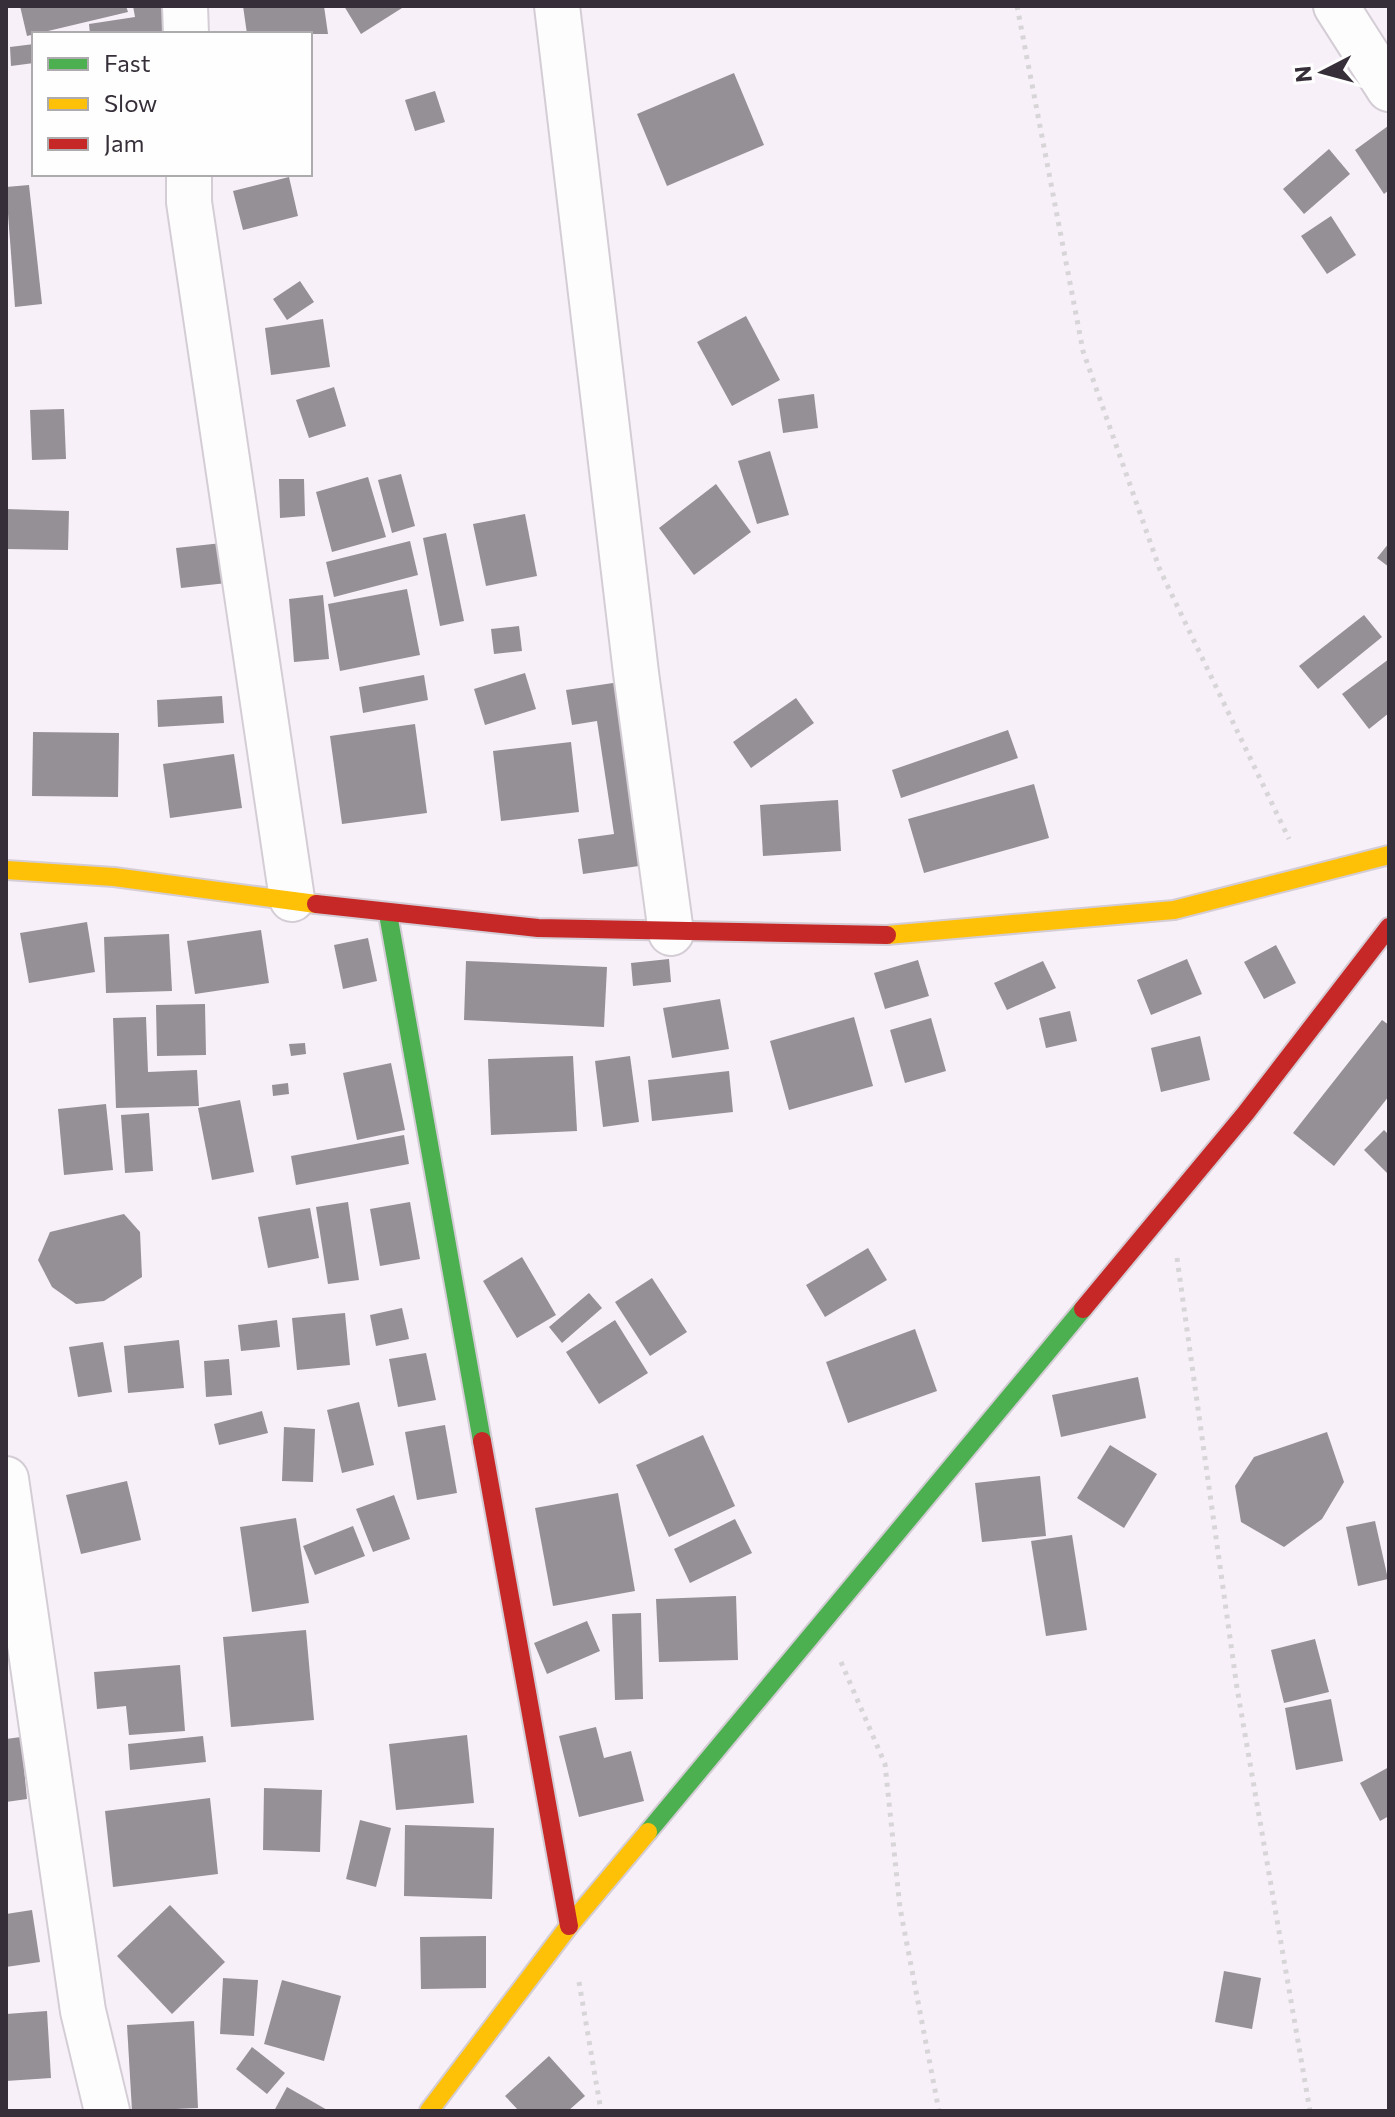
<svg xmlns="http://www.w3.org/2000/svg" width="1395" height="2117" viewBox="0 0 1395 2117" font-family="Commissioner,sans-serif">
<rect width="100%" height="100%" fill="#f7f0f8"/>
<g fill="#958f96">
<path d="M20 6H126L128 12 27 36Z"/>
<path d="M133 6H168L172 34H90L89 24 135 17Z"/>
<path d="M243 6H324L328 34H247Z"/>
<path d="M344 6H400L402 8 361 34Z"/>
<path d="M34 44V63L11 66 10 47Z"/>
<path d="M734 73 764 145 667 186 637 114Z"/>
<path d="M435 91 445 122 415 131 405 100Z"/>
<path d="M1388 126 1389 190 1384 194 1355 150Z"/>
<path d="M1329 149 1350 174 1304 214 1283 189Z"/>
<path d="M289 177 298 216 243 230 233 191Z"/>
<path d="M29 185 42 304 15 307 6 187Z"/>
<path d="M1331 216 1356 255 1327 274 1301 236Z"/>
<path d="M300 281 314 302 287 320 273 299Z"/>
<path d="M746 316 780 380 732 406 697 342Z"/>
<path d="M323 319 330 367 271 375 265 328Z"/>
<path d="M334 387 346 426 309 438 296 400Z"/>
<path d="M814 394 818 428 783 433 778 399Z"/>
<path d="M64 409 66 459 32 460 30 410Z"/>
<path d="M770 451 789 515 757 524 738 461Z"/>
<path d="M401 474 415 526 392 533 378 480Z"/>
<path d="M368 477 386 537 332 552 316 492Z"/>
<path d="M279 479H304L305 516 280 518Z"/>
<path d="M716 484 751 532 694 575 659 528Z"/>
<path d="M6 509 69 511 68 550 6 549Z"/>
<path d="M525 514 537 576 486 586 473 524Z"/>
<path d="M446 533 464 621 440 626 423 538Z"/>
<path d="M410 541 418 575 334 597 326 562Z"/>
<path d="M222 543 227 583 181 588 176 548Z"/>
<path d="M1389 543V567L1377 558Z"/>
<path d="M407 589 420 655 340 671 328 604Z"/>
<path d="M323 595 329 659 294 662 289 599Z"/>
<path d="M1364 615 1382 637 1318 689 1299 666Z"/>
<path d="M519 626 522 651 494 654 491 629Z"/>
<path d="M1389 659V713L1369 729 1342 694Z"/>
<path d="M525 673 536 709 485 725 474 689Z"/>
<path d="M424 675 428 700 363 713 359 687Z"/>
<path d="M633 680 660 863 583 874 578 839 614 834 597 721 572 725 566 690Z"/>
<path d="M222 696 224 723 158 727 157 700Z"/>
<path d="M796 698 814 723 751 768 733 742Z"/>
<path d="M415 724 427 813 342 824 330 736Z"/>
<path d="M1008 730 1018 758 901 798 892 770Z"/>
<path d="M33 732 119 733 118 797 32 796Z"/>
<path d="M571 742 579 812 501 821 493 751Z"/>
<path d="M234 754 242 808 170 818 163 764Z"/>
<path d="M1034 784 1049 838 924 873 908 819Z"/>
<path d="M838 800 841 851 763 856 760 805Z"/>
<path d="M87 922 95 972 29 983 20 933Z"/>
<path d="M261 930 269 983 195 994 187 941Z"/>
<path d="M169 934 172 991 106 993 104 937Z"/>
<path d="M368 938 377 981 343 989 334 945Z"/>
<path d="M1276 945 1296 983 1264 999 1244 962Z"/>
<path d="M669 959 671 982 633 986 631 963Z"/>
<path d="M1187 959 1202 994 1151 1015 1137 980Z"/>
<path d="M918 960 929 996 885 1009 874 973Z"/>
<path d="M466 961 607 967 604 1027 464 1020Z"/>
<path d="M1043 961 1056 988 1007 1010 994 983Z"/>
<path d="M720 999 729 1049 672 1058 663 1008Z"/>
<path d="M205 1004 206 1055 157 1056 156 1005Z"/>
<path d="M1070 1011 1077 1041 1046 1048 1039 1018Z"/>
<path d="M146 1017 148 1072 197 1070 199 1106 116 1108 113 1018Z"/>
<path d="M854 1017 873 1086 789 1110 770 1041Z"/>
<path d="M931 1018 946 1071 905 1083 890 1030Z"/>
<path d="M1382 1020 1389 1025V1096L1334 1166 1293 1133Z"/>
<path d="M1200 1036 1210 1080 1161 1092 1151 1048Z"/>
<path d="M305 1043 306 1054 291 1056 289 1044Z"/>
<path d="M573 1056 577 1131 491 1135 488 1059Z"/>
<path d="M630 1056 639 1122 603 1127 595 1061Z"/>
<path d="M391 1063 405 1130 357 1140 343 1073Z"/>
<path d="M729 1071 733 1112 652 1121 648 1080Z"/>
<path d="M288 1083 289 1094 273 1096 272 1085Z"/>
<path d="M240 1100 254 1172 212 1180 198 1108Z"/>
<path d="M106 1104 113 1170 64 1175 58 1109Z"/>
<path d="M149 1113 153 1171 125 1173 121 1115Z"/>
<path d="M1384 1130 1389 1135 1388 1174 1364 1150Z"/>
<path d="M404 1135 409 1164 296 1185 291 1156Z"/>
<path d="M348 1202 359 1280 328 1284 316 1207Z"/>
<path d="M410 1202 420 1259 380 1266 370 1209Z"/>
<path d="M310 1208 319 1258 268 1268 258 1217Z"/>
<path d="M124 1214 140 1232 142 1277 104 1301 76 1304 52 1287 38 1260 50 1232Z"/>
<path d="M868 1248 887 1280 825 1317 806 1285Z"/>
<path d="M522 1257 556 1315 517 1338 483 1281Z"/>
<path d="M652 1278 687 1332 650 1356 615 1302Z"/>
<path d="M589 1293 602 1308 562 1343 549 1327Z"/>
<path d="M402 1308 409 1339 376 1346 370 1315Z"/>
<path d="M345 1313 350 1365 297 1370 292 1318Z"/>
<path d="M277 1320 280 1347 241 1351 238 1325Z"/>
<path d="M615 1320 648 1373 599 1404 566 1352Z"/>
<path d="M915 1329 937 1391 848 1423 826 1362Z"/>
<path d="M179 1340 184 1388 128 1393 124 1346Z"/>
<path d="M103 1342 112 1392 78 1397 69 1347Z"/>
<path d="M426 1353 436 1400 398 1407 389 1359Z"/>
<path d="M229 1359 232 1395 206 1397 204 1361Z"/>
<path d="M1138 1377 1146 1418 1061 1437 1052 1395Z"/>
<path d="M359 1402 374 1465 342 1473 327 1410Z"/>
<path d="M262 1411 268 1433 219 1445 214 1424Z"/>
<path d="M445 1425 457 1493 417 1500 405 1432Z"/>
<path d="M284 1427 315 1429 313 1482 282 1481Z"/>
<path d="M1327 1432 1344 1482 1322 1519 1284 1547 1241 1522 1235 1486 1254 1457Z"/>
<path d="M703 1435 735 1506 669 1537 636 1465Z"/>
<path d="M1110 1445 1157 1474 1124 1528 1077 1498Z"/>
<path d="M1040 1476 1046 1536 982 1542 975 1483Z"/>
<path d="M127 1481 141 1540 81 1554 66 1495Z"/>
<path d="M618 1493 635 1591 553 1606 535 1508Z"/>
<path d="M394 1495 410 1539 373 1552 356 1509Z"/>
<path d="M296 1518 309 1603 252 1612 240 1527Z"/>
<path d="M735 1519 752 1553 690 1583 674 1549Z"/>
<path d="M1375 1521 1388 1579 1358 1586 1346 1527Z"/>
<path d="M353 1526 365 1556 315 1575 303 1546Z"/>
<path d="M1072 1535 1087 1630 1046 1636 1031 1541Z"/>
<path d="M736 1596 738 1660 659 1662 656 1599Z"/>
<path d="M641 1613 643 1699 615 1700 612 1614Z"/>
<path d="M587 1621 600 1651 547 1674 534 1643Z"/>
<path d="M306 1630 314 1720 231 1727 223 1637Z"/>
<path d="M1315 1639 1329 1692 1284 1703 1271 1650Z"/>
<path d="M180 1665 185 1731 129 1735 126 1706 97 1709 94 1672Z"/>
<path d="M1331 1699 1343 1761 1296 1770 1285 1708Z"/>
<path d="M596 1727 604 1758 631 1751 644 1801 579 1817 559 1736Z"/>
<path d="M467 1735 474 1803 396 1810 389 1744Z"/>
<path d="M203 1736 206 1762 130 1770 128 1744Z"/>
<path d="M21 1737 27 1799 6 1802V1739Z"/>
<path d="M1389 1767V1816L1380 1821 1360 1783Z"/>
<path d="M264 1788 322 1790 320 1852 263 1850Z"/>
<path d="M210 1798 218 1874 113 1887 105 1811Z"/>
<path d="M360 1820 391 1828 376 1887 346 1879Z"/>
<path d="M405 1825 494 1828 492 1899 404 1896Z"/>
<path d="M170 1905 225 1962 172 2014 117 1956Z"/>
<path d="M32 1910 40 1962 6 1967V1914Z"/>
<path d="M486 1936V1988L421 1989 420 1937Z"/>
<path d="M1224 1971 1261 1978 1252 2029 1215 2022Z"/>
<path d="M223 1978 258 1980 254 2036 220 2034Z"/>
<path d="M282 1980 341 1996 324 2061 264 2044Z"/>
<path d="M47 2011 51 2078 6 2081V2014Z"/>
<path d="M194 2021 198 2108 132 2111 127 2025Z"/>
<path d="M252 2047 285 2073 267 2094 236 2069Z"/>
<path d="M549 2056 585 2096 568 2111H519L505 2096Z"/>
<path d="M287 2087 329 2111H274Z"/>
</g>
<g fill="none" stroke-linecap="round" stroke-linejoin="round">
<defs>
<g id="street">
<path d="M185 6 186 34"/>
<path d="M557 6 636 673 671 933"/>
<path d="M1336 6 1389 89"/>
<path d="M189 174V202L292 899"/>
<path d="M6 1479 83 2011 107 2111"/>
</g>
<g id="fast">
<path d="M388 914 482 1441"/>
<path d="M648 1832 1083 1309"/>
</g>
<g id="slow">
<path d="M6 870 114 877 316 904"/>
<path d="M887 935 1174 910 1389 855"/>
<path d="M429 2111 569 1926 648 1832"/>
</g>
<g id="jam">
<path d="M316 904 538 928 887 935"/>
<path d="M1083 1309 1245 1114 1389 927"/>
<path d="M482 1441 569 1926"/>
</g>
</defs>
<use href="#street" stroke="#d4cdd5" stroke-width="48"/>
<use href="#fast" stroke="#d4cdd5" stroke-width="22"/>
<use href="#slow" stroke="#d4cdd5" stroke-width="22"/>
<use href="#jam" stroke="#d4cdd5" stroke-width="22"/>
<g stroke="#d7d5d7" stroke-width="5" stroke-dasharray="4 6" stroke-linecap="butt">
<path d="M1017 6 1083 351 1160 570 1289 839"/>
<path d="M1177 1258 1237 1688 1310 2111"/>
<path d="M841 1662 885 1764 900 1908 939 2111"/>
<path d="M579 1982 601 2111"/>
</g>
<use href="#street" stroke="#fefdfe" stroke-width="44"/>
<use href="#fast" stroke="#4caf50" stroke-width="18"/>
<use href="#slow" stroke="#ffc107" stroke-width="18"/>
<use href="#jam" stroke="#c62828" stroke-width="18"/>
</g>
<rect width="1395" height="2117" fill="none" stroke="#362f39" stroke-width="16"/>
<rect x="32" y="32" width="280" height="144" fill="#fefefe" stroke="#aeabaf" stroke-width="2"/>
<rect x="48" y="58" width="40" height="12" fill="#4caf50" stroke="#aeabaf" stroke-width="2"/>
<text x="104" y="72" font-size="24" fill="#362f39">Fast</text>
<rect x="48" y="98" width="40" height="12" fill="#ffc107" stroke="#aeabaf" stroke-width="2"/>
<text x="104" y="112" font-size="24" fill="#362f39">Slow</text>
<rect x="48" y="138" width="40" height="12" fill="#c62828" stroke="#aeabaf" stroke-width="2"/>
<text x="104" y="152" font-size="24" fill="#362f39">Jam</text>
<g transform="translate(1323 72) rotate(264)" stroke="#fefefe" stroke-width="6" paint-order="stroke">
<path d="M0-6L14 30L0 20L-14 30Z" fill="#362f39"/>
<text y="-12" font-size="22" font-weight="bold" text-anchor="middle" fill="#362f39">N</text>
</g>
</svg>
